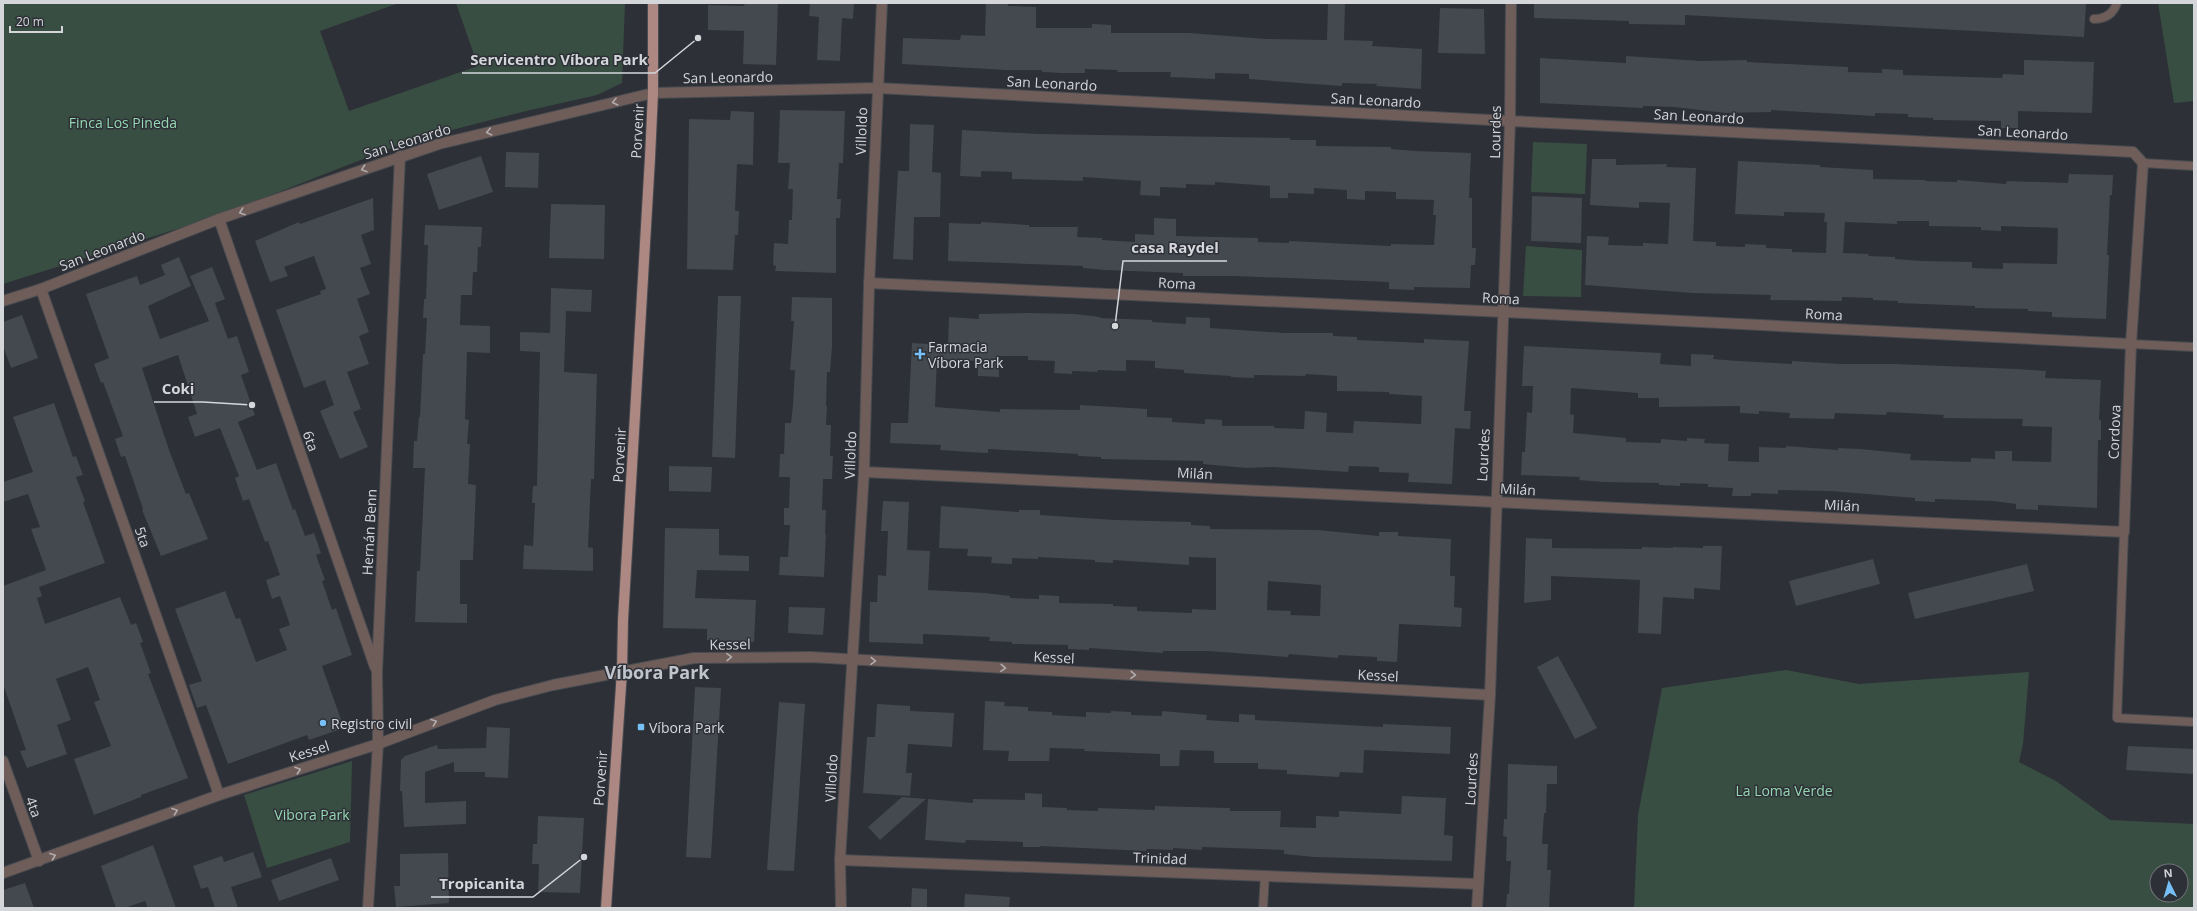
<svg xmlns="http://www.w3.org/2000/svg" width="2197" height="911" viewBox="0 0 2197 911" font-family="'Open Sans',sans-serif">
<rect width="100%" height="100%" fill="#2d3036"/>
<g fill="#394e42" fill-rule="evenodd">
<path d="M3 3H399L320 31 349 111 478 66 456 3H625L622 83 597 95 522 112 409 141 218 216 3 284Z"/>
<path d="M2158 3H2194V101L2174 103Z"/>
<path d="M1533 142 1587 144 1585 194 1531 192Z"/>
<path d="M1526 246 1582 250 1581 297 1523 296Z"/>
<path d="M1786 670 1859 684 2029 672 2023 744 2019 762 2056 781 2110 820 2194 824V908H1634L1638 815 1662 688ZM2157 871H2181V895H2157Z"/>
<path d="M352 761 350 842 267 868 244 795Z"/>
</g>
<g fill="#44484f" fill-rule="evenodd">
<path d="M745 3H778L776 65 743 64 744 31 708 30V5L744 6Z"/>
<path d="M810 3H854L853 19 842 18 840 61 817 60 819 17 809 16Z"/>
<path d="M986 3H1008V6L1036 7V28H1092V24L1111 25V33H1189L1267 39 1327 40 1328 3H1345L1344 40 1373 41 1372 46 1422 49 1421 89 1376 86 1377 84 1342 83V86L1300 83 1249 79V74L1215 73V79L1170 77 1171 72H1117L1118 70 1085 69V73H1061L1042 72V70H1006L902 64 903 38 960 40 961 35 985 36Z"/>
<path d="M1534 3H2062L2086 4 2084 37 1685 15V25L1629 24V21L1534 18Z"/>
<path d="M1440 8 1484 9 1485 54 1438 53Z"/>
<path d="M1626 56 1701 61 1747 60V62L1848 67V72L1882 73V69L1903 70V75L2002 78 2003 74 2024 75V60L2094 62 2092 113 2018 111V128H2001V121L1933 120V118L1908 117V114L1875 113V116L1771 110V112L1726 113 1674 107 1643 106V108L1540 103V58L1626 63Z"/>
<path d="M780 110 845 111 843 163H839L837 199H841L840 218H836V273L775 271 776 266 773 265 774 243 788 244 789 220H792L793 189H788L790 163H778Z"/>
<path d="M731 111 754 112 753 165 737 164 735 211H739L738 235H735L733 270 687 269 689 119 730 120Z"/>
<path d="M910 124 934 125 932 172 941 173 940 217H914L913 260 893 259 898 171H909Z"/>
<path d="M962 130 1038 134 1290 138V140H1316V146L1391 147V149L1416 151 1471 153 1469 198H1472V248H1476L1475 265H1471L1470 288 1414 287V290L1389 289V282L1235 276H1183V273L1105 270 1083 268V266L948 261 949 223 981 224V222L1029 225V227H1078L1077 237 1102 238V240L1135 242V234L1154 235V218L1176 219V236L1258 238V242L1289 243V241L1391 246V244L1434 245 1436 215H1433L1434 200 1396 199V192L1365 191V200L1347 199V190L1314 188V194L1288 193V198H1270V186L1215 182V185L1186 184V188L1160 187V196L1140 195 1141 181 1083 177V181L1012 179V172L981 171V177L960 176Z"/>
<path d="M506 152 539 153 538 188 505 187Z"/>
<path d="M481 156 493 192 439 210 427 174Z"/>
<path d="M1592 159H1616V165L1667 164 1666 167 1696 168 1693 241 1716 242V246L1745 247V244L1766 245V248L1792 249V252L1826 253 1827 222H1824L1825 213 1784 212V216L1735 214 1738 161 1820 165V167L1873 170V179L1925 180V181L1957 182V180L2006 184 2007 181 2068 183 2069 174 2113 175 2112 195H2110L2107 255H2109L2106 319 2052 317V312L2028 311V309L1975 308V306L1898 303V301L1873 300V298L1842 297V301L1770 300 1771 295 1693 293 1585 285 1587 236 1609 237 1608 245 1643 246V243L1668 244 1670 203 1639 202V208L1590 205ZM1897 221H1929V226L1981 227V230L2001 231V226L2058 228 2057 264 2003 263V269L1972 268V262L1921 261 1895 259V257L1868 256 1869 254 1843 253 1845 222 1897 224Z"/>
<path d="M1532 196 1582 198 1581 243 1531 241Z"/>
<path d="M373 198 374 230 361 235 371 264 360 268 370 294 357 299 369 332 359 336 369 364 347 372 361 409 353 412 368 447 340 459 320 411 334 405 325 380 304 388 276 310 321 294 320 291 326 289 314 256 284 267 288 276 270 282 255 241 299 222 300 224Z"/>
<path d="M551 204 605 205 604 259 549 258Z"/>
<path d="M425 225 482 227 481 247H478L477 272H473L472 295H461L460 325 490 326V353L467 352 465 419 469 420 467 444H470L468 484 476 485 473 560H460V604H467V623L415 622 417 571H420L425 468H413L414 441H417L419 417H420L423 354H425L427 318H423L424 299H426L428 245H424Z"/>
<path d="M179 257 191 286 148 306 160 339 209 321 190 276 212 267 225 299 215 303 228 339 237 336 249 372 241 375 255 415 238 422 257 470 276 463 293 510 295 509 305 536 314 533 321 553 316 555 325 580 322 581 332 610 336 608 352 655 322 666 344 728 309 740 307 735 228 764 206 705 197 708 189 685 202 681 175 609 225 591 236 619 240 618 256 662 287 650 279 629 290 625 280 596 272 599 266 580 280 575 268 541 265 542 249 499 243 501 235 478 239 476 220 428 195 437 188 417 197 414 178 355 142 368 169 450 186 494 189 493 208 539 161 556 142 510 143 509 125 456 121 457 115 439 123 436 103 382 101 383 94 364 109 358 86 294 137 276 140 285 165 275 161 265Z"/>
<path d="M551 288 592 290 591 312 566 311 564 372 597 374 594 479H591L588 547 593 548V571L523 569 524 545 533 546 535 503H532L533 486H537L540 352 520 351V332L550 333Z"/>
<path d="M718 296H741L735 458 712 457Z"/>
<path d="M792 297 832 298V347L830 372H827L826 406H827L826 425H831L830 456H833L832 479H823L822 510H826L825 534H826L824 577 779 575 780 557H788L790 525H784V508H789L790 477H779L780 454H784L785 423H791L793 405 795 370H790L794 321H791Z"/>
<path d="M1030 313 1075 314 1100 317V318L1152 320V322L1186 324V317L1210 318V328L1285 333H1333V336L1357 337V340L1424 343V339L1469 341 1464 411H1471L1470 429 1455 428 1452 484 1408 482 1409 473 1379 472V467L1349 466 1348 472 1273 467 1247 468 1203 464V461L1101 459V457L1078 456V454L988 449V453L968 452 940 450 941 445 890 443 891 423H908L912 343 948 345 949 317 979 319V314ZM999 356H1028V360L1055 361 1054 373 1072 374V371L1097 372 1098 370 1126 371V360L1155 361V368L1184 370V373L1231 376V377L1254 378V375L1305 376 1306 374 1337 376V391L1389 392V394L1422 396 1421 424 1354 421 1353 433 1326 432 1327 413 1305 411 1304 429 1274 428V426H1222V420L1205 419V424L1172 422V418L1147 417V409L1098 406 1080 405V410L1000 409V412L935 407 937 359 978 361V376L999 377Z"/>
<path d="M22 315 38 358 11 368 3 346V322Z"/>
<path d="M1524 346 1661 353 1660 364 1691 366V354L1714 355 1713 359 1738 361 1792 364V361L1841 364H1895L2017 369 2046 371 2045 378 2101 380 2099 420H2101V440H2098L2097 508 2038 505V510L2016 509V504L1993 501 1935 499V502L1915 501V498L1830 491 1778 490V494L1751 493V496H1732L1733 488 1708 487V484L1680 483V486L1659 485V483L1603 482 1579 480 1580 477 1521 475 1522 452H1525L1527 412 1532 413 1533 386H1522ZM1571 388 1638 393V398H1659V407L1740 406V413L1759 414V411L1790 413 1789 418 1834 419 1835 413 1886 415 1887 412 1944 415 1943 418 2023 419 2022 426 2052 427 2051 462 2012 461V451H1995V459L1971 458V462L1910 460 1911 454 1860 449 1838 448V450L1786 446V448L1759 447V462L1728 461 1729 444 1704 443 1705 439 1687 438V441L1661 439V443L1626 442V438L1573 433 1574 415 1570 414Z"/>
<path d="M54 403 73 457 76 456 83 475 76 477 85 501 83 502 105 563 39 587 42 596 37 598 45 624 120 597 131 625 136 623 143 642 140 643 151 673 148 674 188 778 141 795V797L94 815 74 759 111 746 94 702 100 700 88 667 56 679 71 720 57 725 67 754 27 768 20 751 26 750 3 684V586L46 570 31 529 40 527 28 494 3 502V482L33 472 13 417Z"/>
<path d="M669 466 712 467 711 492 669 491Z"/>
<path d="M883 501 909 502 907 550 930 551 928 590 985 593 1010 596V598L1039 599V595L1059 596V603L1113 604V606L1137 607V611L1192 613V609L1216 610V558L1189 557V565L1113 560V563L1095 562V560L1038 557V559L1012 558V564L991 563 992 557 967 556 968 549 939 548 941 506 1019 512V510H1040V515L1115 520 1191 522V525L1210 526V529L1317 530 1379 536V532H1398V536L1451 539 1450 576H1455L1454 607 1462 608 1461 627 1399 624 1397 662 1377 661V657L1338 655V658L1289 654 1288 657 1208 651H1163V653L1089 648V650L1068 649V645L1012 644V642L989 641 990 637 923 634V644L869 642 870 602H877L878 575 886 576 888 531H881ZM1268 581 1321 585 1320 616 1290 615 1291 611 1267 610Z"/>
<path d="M665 528 719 529V555L749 556V571L697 570 695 598 756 600 754 642 707 640V629L663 628Z"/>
<path d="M1526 538 1552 539V548L1642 549V547L1673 548V547L1703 548V546H1722L1720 590 1694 588V599L1663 597 1661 634 1638 633 1640 580 1551 576V600L1524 603Z"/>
<path d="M1873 559 1880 584 1796 606 1789 581Z"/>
<path d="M2027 564 2034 591 1915 619 1908 593Z"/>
<path d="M789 607 825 608 823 635 788 633Z"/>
<path d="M1558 656 1597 728 1575 739 1537 667Z"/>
<path d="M695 687 721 688 711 858 686 857Z"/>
<path d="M985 701 1005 702 1004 706 1028 707V711L1052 712V715L1086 717V712L1111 713V711L1131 712V715L1162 716V711L1207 715 1206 720 1239 722V714L1255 715V720L1383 727V724L1451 727 1450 754 1364 750 1363 773 1340 772 1339 777 1287 774V770L1258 769V763H1214V751L1180 750 1179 766H1160V754L1084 751 1085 749 1050 748 1049 761H1008L1009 751 983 750Z"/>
<path d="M779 702 805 704 794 871 767 870Z"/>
<path d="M877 704 910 706V711L954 713 952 747 908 744 906 773H912L910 796 863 793 867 737H875Z"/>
<path d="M487 727 510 728 508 778 485 777V772H454V762L425 772V803L466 801V824L404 827 402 791H400L401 760 405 756 437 745 438 749 486 748Z"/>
<path d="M2128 746 2194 749V774L2126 770Z"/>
<path d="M1508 764 1557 766V784H1547L1546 813H1544L1542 844H1548L1547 870H1551L1549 908H1506L1507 894H1509L1511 861H1506L1507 837 1503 836 1504 819H1507Z"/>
<path d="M1025 793 1042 794V807L1067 808V810L1098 811V808L1155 810V806L1230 808V811H1281L1280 827 1316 828V816L1339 817V811L1401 814 1402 796 1446 798 1444 835 1453 836 1452 861 1314 857 1284 854V850L1202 847V850L1173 848V850L1147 849 1146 851 1040 846V847H1023V842L966 840 965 843 925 840 928 799 973 803V799L1025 800Z"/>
<path d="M902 797 926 799 880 840 868 827Z"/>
<path d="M538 816 584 818 580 893 538 892 539 864H532L533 844H537Z"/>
<path d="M153 845 176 908H148L145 901 124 908H116L101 866Z"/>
<path d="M253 852 262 877 231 887 238 908H215L208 887 201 889 193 866 222 856 224 862Z"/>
<path d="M448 853 449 903 396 907 394 886H400V854Z"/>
<path d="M331 858 339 880 279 901 271 880Z"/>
<path d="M25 883 34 908H3V890Z"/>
<path d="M912 888 927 889V908H911Z"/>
<path d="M965 894 1010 897 1009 908H964Z"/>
</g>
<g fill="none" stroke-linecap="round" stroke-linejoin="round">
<defs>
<g id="service">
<path d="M2094 19C2105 19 2113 14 2117 3"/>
<path d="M2143 163 2194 166"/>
<path d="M2131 344 2194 347"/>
<path d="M2124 532 2117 718 2194 722"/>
<path d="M1263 908 1265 875"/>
</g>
<g id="minor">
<path d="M219 219 375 667"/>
<path d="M869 283 1504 312 2131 344"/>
<path d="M41 289 219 795"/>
<path d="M864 472 2124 532 2131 344 2143 163 2133 152 1510 121 1511 3"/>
<path d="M3 761 39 861"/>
<path d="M840 860 1478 884"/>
<path d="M3 873 219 795 378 744 495 700 553 685 694 658 810 657 1490 695"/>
<path d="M368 908 378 744 377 672 400 156"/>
<path d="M841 908 840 860 864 472 869 287 882 3"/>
</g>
<path id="tertiary" d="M3 301 41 289 219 219 439 144 653 93 877 88 1510 121 1490 695 1477 908"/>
<path id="primary" d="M606 908 622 671 623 620 650 158 653 93V3"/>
</defs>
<use href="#service" stroke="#484b50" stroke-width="10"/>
<use href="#minor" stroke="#484b50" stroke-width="12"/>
<use href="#tertiary" stroke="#484b50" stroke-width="12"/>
<use href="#primary" stroke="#484b50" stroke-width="12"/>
<use href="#service" stroke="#6f5d5a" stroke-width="8"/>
<use href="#minor" stroke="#6f5d5a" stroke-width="10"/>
<use href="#tertiary" stroke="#6f5d5a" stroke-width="10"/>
<use href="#primary" stroke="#ad8883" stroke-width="10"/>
</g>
<defs><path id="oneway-chevron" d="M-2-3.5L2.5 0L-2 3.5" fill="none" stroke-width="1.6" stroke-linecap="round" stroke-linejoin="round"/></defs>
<g stroke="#b1acad">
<use href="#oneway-chevron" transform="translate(615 102) rotate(166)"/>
<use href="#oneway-chevron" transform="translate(489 132) rotate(167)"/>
<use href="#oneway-chevron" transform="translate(364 169) rotate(161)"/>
<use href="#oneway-chevron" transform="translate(242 212) rotate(161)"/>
<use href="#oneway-chevron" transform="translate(729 657) rotate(-1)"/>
<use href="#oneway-chevron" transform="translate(873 661) rotate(3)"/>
<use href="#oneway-chevron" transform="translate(1003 668) rotate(3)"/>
<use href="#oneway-chevron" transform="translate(1133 675) rotate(3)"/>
<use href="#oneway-chevron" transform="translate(434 722) rotate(-20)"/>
<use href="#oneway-chevron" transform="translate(298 770) rotate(-18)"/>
<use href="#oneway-chevron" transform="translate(175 811) rotate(-20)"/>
<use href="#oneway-chevron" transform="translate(53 856) rotate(-20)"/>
</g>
<g fill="#76c0f7" stroke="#2d3036" stroke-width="1.5">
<path d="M918 348h4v4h4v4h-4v4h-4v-4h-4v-4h4z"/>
<circle cx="323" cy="723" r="4"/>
<rect x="637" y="723" width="8" height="8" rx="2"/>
</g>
<g text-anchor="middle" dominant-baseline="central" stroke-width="3" stroke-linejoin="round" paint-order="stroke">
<g font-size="14" fill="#d4d6da" stroke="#2d3036">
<text transform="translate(728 77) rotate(-1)">San Leonardo</text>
<text transform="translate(1052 83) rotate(3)">San Leonardo</text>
<text transform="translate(1376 100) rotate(3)">San Leonardo</text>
<text transform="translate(1699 116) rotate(3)">San Leonardo</text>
<text transform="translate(637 131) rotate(-87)">Porvenir</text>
<text transform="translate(861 131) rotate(-88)">Villoldo</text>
<text transform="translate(1495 132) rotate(-89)">Lourdes</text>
<text transform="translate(2023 132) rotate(3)">San Leonardo</text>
<text transform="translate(407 141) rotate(-17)">San Leonardo</text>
<text transform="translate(102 250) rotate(-21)">San Leonardo</text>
<text transform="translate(1177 283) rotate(3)">Roma</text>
<text transform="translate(1501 298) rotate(3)">Roma</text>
<text transform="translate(1824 314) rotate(3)">Roma</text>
<text transform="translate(2114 432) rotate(-88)">Cordova</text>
<text transform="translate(311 441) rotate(71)">6ta</text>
<text transform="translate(619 455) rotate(-87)">Porvenir</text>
<text transform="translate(850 455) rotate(-88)">Villoldo</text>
<text transform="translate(1483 455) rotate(-87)">Lourdes</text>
<text transform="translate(1195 473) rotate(3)">Milán</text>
<text transform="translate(1518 489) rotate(3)">Milán</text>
<text transform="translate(1842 505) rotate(3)">Milán</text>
<text transform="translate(369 532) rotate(-87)">Hernán Benn</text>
<text transform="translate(143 537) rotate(71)">5ta</text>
<text transform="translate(730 644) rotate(-1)">Kessel</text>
<text transform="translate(1054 657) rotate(3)">Kessel</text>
<text transform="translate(1378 675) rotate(3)">Kessel</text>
<text transform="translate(309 751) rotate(-18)">Kessel</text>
<text transform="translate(600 778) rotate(-86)">Porvenir</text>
<text transform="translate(831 778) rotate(-87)">Villoldo</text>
<text transform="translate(1471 779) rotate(-87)">Lourdes</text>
<text transform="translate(34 807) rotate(70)">4ta</text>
<text transform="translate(1160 858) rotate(2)">Trinidad</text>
</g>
<g font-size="14" fill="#96d8b3" stroke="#2d3036">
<text x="123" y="122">Finca Los Pineda</text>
<text x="1784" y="790">La Loma Verde</text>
<text x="312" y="814">Vibora Park</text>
</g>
<g font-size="14" fill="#d4d6da" stroke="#2d3036" text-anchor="start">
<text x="928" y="346">Farmacia<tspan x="928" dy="16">Víbora Park</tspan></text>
<text x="331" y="723">Registro civil</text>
<text x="649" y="727">Víbora Park</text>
</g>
<g font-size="18" font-weight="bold" fill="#c0c4cc" stroke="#2d3036">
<text x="657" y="672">Víbora Park</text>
</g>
</g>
<path fill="none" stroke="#d4d6da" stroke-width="1.5" d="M698 38L655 73H462M1115 326L1123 261H1227M252 405L203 402H154M584 857L533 897H431"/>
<g fill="#d4d6da" stroke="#2d3036" stroke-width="1.5">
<circle cx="698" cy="38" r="4"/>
<circle cx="1115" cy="326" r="4"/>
<circle cx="252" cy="405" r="4"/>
<circle cx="584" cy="857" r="4"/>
</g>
<g font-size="15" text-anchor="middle" font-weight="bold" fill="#d4d6da" stroke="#2d3036" stroke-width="3" stroke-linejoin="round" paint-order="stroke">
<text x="559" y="65">Servicentro Víbora Park</text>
<text x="1175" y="253">casa Raydel</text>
<text x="178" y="394">Coki</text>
<text x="482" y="889">Tropicanita</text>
</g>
<rect width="2197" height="911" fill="none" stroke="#d4d6da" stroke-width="8"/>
<g transform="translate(2169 883) rotate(355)"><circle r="19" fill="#2d3036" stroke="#707278"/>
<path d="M0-3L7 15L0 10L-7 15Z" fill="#76c0f7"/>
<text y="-6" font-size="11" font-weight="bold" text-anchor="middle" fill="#d4d6da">N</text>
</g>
<path d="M10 26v6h52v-6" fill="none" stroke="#d4d6da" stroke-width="2"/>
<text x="16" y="26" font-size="12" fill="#d4d6da" stroke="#2d3036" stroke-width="3" paint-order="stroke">20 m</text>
</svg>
